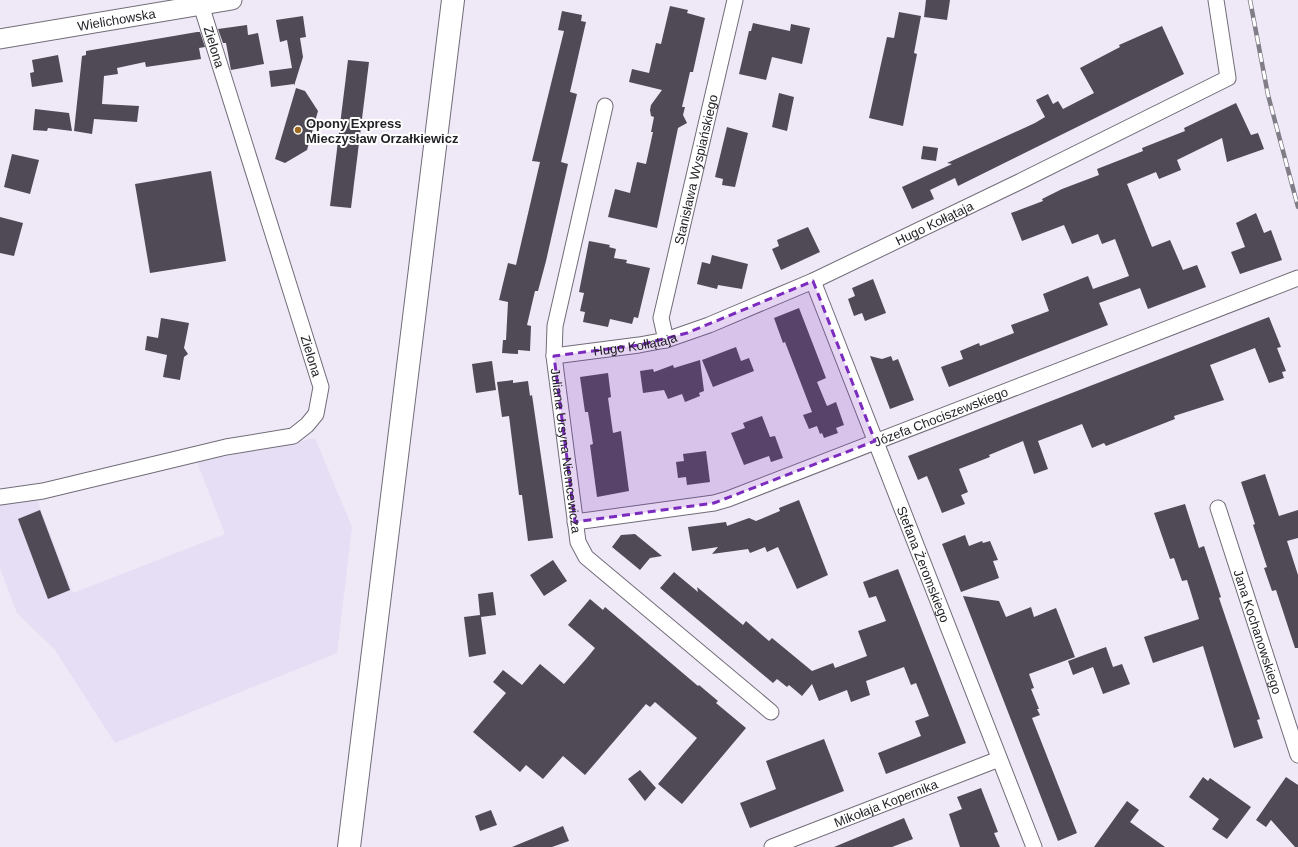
<svg xmlns="http://www.w3.org/2000/svg" width="1298" height="847" viewBox="0 0 1298 847" font-family="Helvetica,sans-serif">
<rect width="100%" height="100%" fill="#efe9f7"/>
<path fill="#e5def4" d="M315 438 352 527 337 653 115 743 55 650 17 613 0 568V504L36 497 73 593 225 534 197 462Z"/>
<g fill="#4f4a55">
<path d="M926 0H950L947 20 924 17Z"/>
<path d="M670 6 688 10 687 13 705 18 693 72H690L682 107H685L683 115 687 123 678 128 657 228 608 217 615 189 630 193 637 162 646 164 653 132H651L654 117 651 116 650 110 651 105 662 90 629 82 632 69 649 73 656 43 661 44Z"/>
<path d="M562 11 582 15 581 21 586 22 570 92 577 94 561 162 568 164 546 261 538 291H535L527 325 531 326 530 351 518 350V354L502 353 503 340H506L508 302 499 300 508 263 516 265 540 162 532 161 564 31 558 30Z"/>
<path d="M899 12 921 16 914 53 917 54 903 126 869 118 887 37 894 38Z"/>
<path d="M303 16 306 37 300 38 303 57 294 86V84L271 87 269 71 292 68 287 40 280 42 276 20Z"/>
<path d="M753 23 790 31 791 24 810 28 802 64 772 57 766 80 739 74 749 31H751Z"/>
<path d="M247 25 248 35 258 33 264 64 231 70 226 43H223L218 29Z"/>
<path d="M1162 26 1184 74 958 186 955 178 930 190 934 199 912 209 902 187 952 164 947 163 1035 123 1045 117 1036 100 1048 94 1053 104 1058 101 1063 109 1094 93 1080 68 1120 47 1119 45Z"/>
<path d="M197 32H200L205 47 199 48 201 59 146 67 145 62 117 68 118 74 104 76 102 104 139 106 137 122 94 119 92 134 74 131 82 56 86 55V51Z"/>
<path d="M58 55 63 82 32 87 30 73 34 72 32 60Z"/>
<path d="M348 60 369 62 351 208 330 206Z"/>
<path d="M296 88 305 91 318 111 307 150 285 163 275 159Z"/>
<path d="M779 93 794 97 787 131 772 127Z"/>
<path d="M1236 103 1251 135 1258 133 1264 149 1227 162 1222 138 1177 160 1181 170 1159 179 1156 172 1127 184 1152 247 1170 240 1183 270 1197 265 1206 287 1148 309 1140 288 1099 303 1108 325 949 387 941 367 963 359 960 351 979 343 980 346 1014 333 1011 325 1049 311 1043 294 1088 276 1093 289 1129 276 1115 239 1102 244 1098 234 1072 244 1064 225 1022 241 1011 213 1043 201 1042 199 1062 189 1099 175 1097 169 1143 151 1142 148 1185 131 1184 128Z"/>
<path d="M35 109 69 113 72 131 48 128 47 131 33 130Z"/>
<path d="M727 127 748 133 735 187 722 185 723 179 715 177Z"/>
<path d="M923 146 938 148 936 161 921 159Z"/>
<path d="M12 154 39 160 30 194 4 187Z"/>
<path d="M211 171 226 261 150 273 135 184Z"/>
<path d="M1256 213 1264 233 1271 230 1282 260 1240 274 1231 252 1245 247 1236 223Z"/>
<path d="M0 217 23 223 14 256 0 253Z"/>
<path d="M808 227 820 252 781 270 772 249 779 246 777 240Z"/>
<path d="M589 241 610 245 609 247 616 249 614 258 627 260 626 263 650 268 638 318 634 317 632 324 610 319 608 327 583 322 585 312 580 311 584 293 579 292Z"/>
<path d="M712 255 748 264 742 289 718 285 717 289 697 284 702 262 710 264Z"/>
<path d="M873 279 886 313 865 321 862 313 854 316 848 299 855 296 852 288Z"/>
<path d="M799 308 826 378 817 382 827 406 836 402 844 425 836 428 838 433 824 438 822 433 820 434 817 426 809 429 803 415 812 412 785 342 783 343 774 318Z"/>
<path d="M1269 317 1281 347 1277 348 1286 371 1282 372 1284 378 1269 383 1255 348 1210 365 1224 400 1174 416 1175 419 1106 446 1104 443 1092 448 1082 424 1038 441 1048 469 1034 474 1023 441 989 455 990 457 959 469 968 492 961 495 965 504 942 513 927 476 918 480 908 456Z"/>
<path d="M161 318 189 323 184 348 188 354 184 357 180 380 163 377 167 355 145 350 147 336 158 338Z"/>
<path d="M736 347 741 361 749 358 754 371 713 387 702 360Z"/>
<path d="M870 356 882 359 891 356 893 361 898 359 914 400 890 409Z"/>
<path d="M700 360 704 391 699 393 700 396 685 402 682 394 668 399 664 390 643 393 640 371 653 369 654 372 673 365 674 368Z"/>
<path d="M492 361 496 390 476 393 472 364Z"/>
<path d="M608 373 611 397 608 398 613 433 621 431 629 491 597 497 590 445 593 444 588 412H585L580 377Z"/>
<path d="M513 380V383L528 381 530 396 532 395 553 538 528 541 522 495H519L509 416 502 417 497 382Z"/>
<path d="M762 416 770 437 775 436 783 458 771 462 769 456 744 465 731 433 745 428 743 423Z"/>
<path d="M706 451 710 482 687 485 686 477 678 478 676 462 684 461 683 454Z"/>
<path d="M1265 474 1279 516 1298 510V538L1287 541 1298 575V648H1295L1276 590 1272 591 1264 568 1267 567 1253 525 1255 524 1241 482Z"/>
<path d="M799 500 828 575 797 589 778 547 767 552 765 547 750 553 748 549 712 554 718 547 692 551 688 527 726 522 727 526 749 518 756 521 780 511 779 508Z"/>
<path d="M1185 504 1199 548 1204 546 1221 597 1219 598 1260 719 1257 720 1263 738 1234 748 1203 646 1153 663 1144 637 1199 619 1187 580 1182 581 1174 558 1170 559 1154 513Z"/>
<path d="M40 510 70 590 48 599 18 519Z"/>
<path d="M635 534 662 556 650 558 640 570 612 547 621 535Z"/>
<path d="M965 535 969 546 982 541 983 543 990 541 998 560 993 561 999 578 961 592 942 544Z"/>
<path d="M553 560 567 581 544 596 530 575Z"/>
<path d="M898 569 966 743 886 774 878 753 921 736 915 721 929 716 916 683 911 685 904 667 866 681 870 695 851 702 847 690 819 701 812 684 802 696 789 685 787 687 777 679 773 683 660 588 674 572 698 592 697 587 743 625 746 621 769 641 772 638 812 671 833 663 835 668 867 656 858 631 886 621 876 596 869 598 863 582Z"/>
<path d="M493 592 496 615 481 617 486 654 469 657 464 617 480 615 478 594Z"/>
<path d="M963 596 999 601 1006 617 1031 607 1034 617 1056 608 1075 657 1029 674 1034 688 1031 689 1039 709H1037L1040 715 1032 718 1077 833 1058 841Z"/>
<path d="M590 599 603 610 605 607 698 686 699 685 718 701 716 703 746 728 682 804 658 784 697 738 655 702 650 707 646 704 585 775 563 756 543 779 526 765 520 772 473 732 506 693 493 682 503 670 522 685 540 664 564 684 586 659 595 648 568 625Z"/>
<path d="M1106 647 1113 667 1122 664 1130 684 1103 694 1093 667 1073 675 1068 661Z"/>
<path d="M824 739 844 791 750 828 740 803 776 789 766 761Z"/>
<path d="M640 770 656 788 645 801 628 779Z"/>
<path d="M1203 777 1208 781 1210 778 1251 807 1227 839 1212 829 1219 819 1189 797Z"/>
<path d="M1286 777 1298 785V847H1295L1271 820 1266 827 1256 820Z"/>
<path d="M981 788 998 832 994 833 1000 847H960L949 814 962 809 957 797Z"/>
<path d="M1127 801 1139 810 1130 822 1165 847H1094Z"/>
<path d="M491 810 497 825 480 831 475 816Z"/>
<path d="M904 818 913 839 892 847H834Z"/>
<path d="M563 826 569 841 552 847H512Z"/>
</g>
<g fill="none" stroke-linecap="round" stroke-linejoin="round">
<defs>
<g id="minor">
<path id="s1" d="M605 106 555 326 554 356 578 542 586 557 771 712"/>
<path id="s2" d="M813 281 1034 847"/>
<path id="s3" d="M666 340 661 318 735 0"/>
<path id="s4" d="M554 356 639 345 666 340 709 325 813 281 1017 183 1228 78 1216 0"/>
<path d="M0 497 43 491 226 447 293 436 307 425 316 414 321 387 201 5"/>
<path id="s5" d="M1218 508 1298 755"/>
<path id="s6" d="M575 522 714 503 728 499 1298 278"/>
<path id="s7" d="M772 847 999 759"/>
</g>
<g id="tertiary">
<path id="s8" d="M0 39 232 0"/>
</g>
<path id="secondary" d="M349 847 453 0"/>
</defs>
<use href="#minor" stroke="#716c78" stroke-width="17"/>
<use href="#tertiary" stroke="#716c78" stroke-width="21"/>
<use href="#secondary" stroke="#716c78" stroke-width="24"/>
<use href="#minor" stroke="#fff" stroke-width="15"/>
<use href="#tertiary" stroke="#fff" stroke-width="19"/>
<use href="#secondary" stroke="#fff" stroke-width="22"/>
<defs>
<path id="rail" d="M1250 0 1268 95 1298 207"/>
</defs>
<use href="#rail" stroke="#817d86" stroke-width="4.5"/>
<use href="#rail" stroke="#fff" stroke-width="3" stroke-dasharray="9" stroke-linecap="butt"/>
</g>
<path fill="#7b2cbf" fill-opacity="0.2" stroke="#7b2cbf" stroke-width="3" stroke-dasharray="8 5" stroke-linejoin="round" d="M813 281 875 441 714 503 575 522 554 356 639 345 687 333Z"/>
<circle fill="#9d6c20" stroke="#fff" stroke-width="1.5" cx="298" cy="130" r="4"/>
<g text-anchor="middle" dominant-baseline="central" stroke-width="4" stroke-linejoin="round" paint-order="stroke">
<g font-size="13" fill="#242227" stroke="#fff">
<text stroke="none"><textPath href="#s8" startOffset="118">Wielichowska</textPath></text>
<text transform="translate(214 47) rotate(73)">Zielona</text>
<text stroke="none"><textPath href="#s3" startOffset="175">Stanisława Wyspiańskiego</textPath></text>
<text stroke="none"><textPath href="#s4" startOffset="406">Hugo Kołłątaja</textPath></text>
<text stroke="none"><textPath href="#s4" startOffset="82">Hugo Kołłątaja</textPath></text>
<text transform="translate(311 356) rotate(73)">Zielona</text>
<text stroke="none"><textPath href="#s6" startOffset="383">Józefa Chociszewskiego</textPath></text>
<text stroke="none"><textPath href="#s1" startOffset="351">Juliana Ursyna Niemcewicza</textPath></text>
<text stroke="none"><textPath href="#s2" startOffset="304">Stefana Żeromskiego</textPath></text>
<text stroke="none"><textPath href="#s5" startOffset="130">Jana Kochanowskiego</textPath></text>
<text stroke="none"><textPath href="#s7" startOffset="122">Mikołaja Kopernika</textPath></text>
</g>
<g font-size="13" font-weight="bold" fill="#242227" stroke="#fff" text-anchor="start">
<text x="306" y="123">Opony Express<tspan x="306" dy="15">Mieczysław Orzałkiewicz</tspan></text>
</g>
</g>
</svg>
